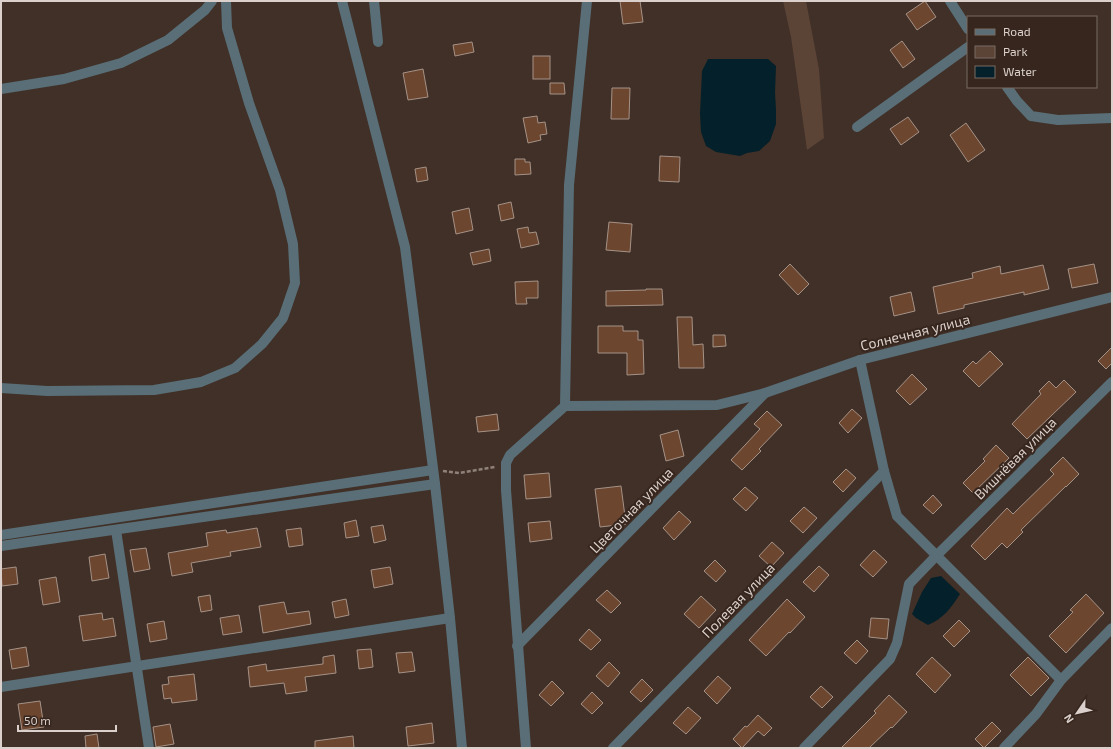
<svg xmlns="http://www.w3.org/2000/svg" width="1113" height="749" viewBox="0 0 1113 749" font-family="'Exo 2',sans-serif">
<rect width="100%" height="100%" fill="#403027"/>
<path fill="#5b4336" d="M783 1H806L819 69 824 138 807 150 791 37Z"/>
<g fill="#04202a">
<path d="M708 59H768L776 66 775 93 776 109V124L770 141 759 151 747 153 740 156 716 152 706 146 701 132 700 114 702 71Z"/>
<path d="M941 576 960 594C951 608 944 618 928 625L916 618 912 614 922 592 931 578Z"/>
</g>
<g fill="#6d4630" stroke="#a59287">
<path d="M620 1H640L643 22 623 24Z"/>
<path d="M925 1 936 17 917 30 906 14Z"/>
<path d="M902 41 915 59 903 68 890 50Z"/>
<path d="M472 42 474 52 455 56 453 45Z"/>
<rect x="533" y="56" width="17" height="23"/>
<path d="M423 69 428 97 408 100 403 73Z"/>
<path d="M550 83H564L565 94H550Z"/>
<path d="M612 88H630L629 119H611Z"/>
<path d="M537 116 538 123 545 122 547 134 540 135 541 140 528 143 523 118Z"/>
<path d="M908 117 919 132 901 145 890 129Z"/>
<path d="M966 123 985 150 968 162 950 135Z"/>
<path d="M660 156 680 157 679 182 659 181Z"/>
<path d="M515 159H525V162H530L531 174 515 175Z"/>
<path d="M426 167 428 180 417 182 415 169Z"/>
<path d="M511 202 514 218 501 221 498 205Z"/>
<path d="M469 208 473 230 456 234 452 212Z"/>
<path d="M609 222 632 224 630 252 606 250Z"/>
<path d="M528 227 529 233 536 232 539 244 521 248 517 229Z"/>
<path d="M489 249 491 261 473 265 470 253Z"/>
<path d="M790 264 809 284 798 295 779 275Z"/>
<path d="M1094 264 1098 283 1072 288 1068 269Z"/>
<path d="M1043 265 1049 289 1024 295V292L964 305V308L938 314 933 287 973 278 972 273 1000 266 1001 274Z"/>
<path d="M538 281V298H526L527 304H516L515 282Z"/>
<path d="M646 289H662L663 305 606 306V291L646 290Z"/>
<path d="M911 292 915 311 894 316 890 297Z"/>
<path d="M677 317H692L693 345 703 344 704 368H679Z"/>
<path d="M598 326H623V331H638V340H643L644 374 627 375V353H598Z"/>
<path d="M713 335H725L726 346 713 347Z"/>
<path d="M1112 347V363L1106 369 1098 361Z"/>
<path d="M990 351 1003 364 979 387 963 371 973 361 976 364Z"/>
<path d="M912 374 927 389 910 405 896 391Z"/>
<path d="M1064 380 1076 392 1027 439 1012 424 1041 394 1039 391 1049 381 1056 388Z"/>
<path d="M852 409 862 418 848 433 839 423Z"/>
<path d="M767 411 782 425 759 449 761 451 742 470 731 460 760 429 754 424Z"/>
<path d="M497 414 499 430 478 432 476 417Z"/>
<path d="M678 430 684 456 666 461 660 435Z"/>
<path d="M996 445 1009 458 973 493 963 483 985 461 983 459Z"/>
<path d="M1063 457 1079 474 1066 487V486L1021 530 1023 532 1007 548 1002 543 985 560 971 546 1007 508 1013 514 1054 474 1050 470Z"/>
<path d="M846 469 856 478 843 492 833 482Z"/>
<path d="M549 473 551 497 526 499 524 475Z"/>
<path d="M621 486 626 524 600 527 595 489Z"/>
<path d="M745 487 758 498 746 511 733 499Z"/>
<path d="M933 495 942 505 933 514 923 505Z"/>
<path d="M804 507 817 518 803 533 790 521Z"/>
<path d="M679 511 691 522 674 540 663 528Z"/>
<path d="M356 520 359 536 346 538 344 523Z"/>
<path d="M550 521 552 539 530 542 528 523Z"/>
<path d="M383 525 386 540 374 543 371 527Z"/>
<path d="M257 528 261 547 230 552 231 556 191 563 193 572 172 576 168 553 208 546 206 533 226 530 227 533Z"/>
<path d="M301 528 303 545 289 547 286 530Z"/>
<path d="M772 542 784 553 771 567 759 556Z"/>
<path d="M146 548 150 569 134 572 130 550Z"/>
<path d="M874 550 887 562 873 577 860 565Z"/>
<path d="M105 554 109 578 92 581 89 557Z"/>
<path d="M715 560 726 571 716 582 704 571Z"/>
<path d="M819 566 829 575 814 592 803 582Z"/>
<path d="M16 567 18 584 2 586 1 569Z"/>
<path d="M390 567 393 584 374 588 371 570Z"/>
<path d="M56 577 60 602 43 605 39 580Z"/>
<path d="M607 590 621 603 611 613 596 600Z"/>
<path d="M1086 594 1104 613 1066 653 1049 636 1073 612 1070 610Z"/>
<path d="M210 595 212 610 201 612 198 597Z"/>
<path d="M701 596 716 610 699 628 684 614Z"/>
<path d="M346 599 349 615 335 618 332 602Z"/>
<path d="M787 599 805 617 790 633 789 632 766 656 749 640Z"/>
<path d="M284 602 287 614 309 611 311 624 263 633 259 606Z"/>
<path d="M102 613 103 620 113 618 116 636 83 641 79 616Z"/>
<path d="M239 615 242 632 223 635 220 618Z"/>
<path d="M871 618 889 619 887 639 869 637Z"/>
<path d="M959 620 970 631 954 647 943 636Z"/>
<path d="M164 621 167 639 150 642 147 624Z"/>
<path d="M589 629 601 640 591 650 579 640Z"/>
<path d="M857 640 868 651 856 664 844 653Z"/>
<path d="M26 647 29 666 12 669 9 650Z"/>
<path d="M371 649 373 667 359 669 357 650Z"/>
<path d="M412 652 415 671 399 673 396 653Z"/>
<path d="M334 655 336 673 305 677 307 691 286 694 284 683 250 687 248 667 266 664 267 671 323 664V657Z"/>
<path d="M932 657 951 675 935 693 916 674Z"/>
<path d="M1028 657 1049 678 1031 696 1010 675Z"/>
<path d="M609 662 620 673 608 687 596 676Z"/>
<path d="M194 674 197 700 172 703 171 698 164 699 162 685 169 684 168 677Z"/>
<path d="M718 676 731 688 717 704 704 691Z"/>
<path d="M642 679 653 690 641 702 630 692Z"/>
<path d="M552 681 564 693 551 706 539 695Z"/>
<path d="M821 686 833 697 822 708 810 697Z"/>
<path d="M592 692 603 703 592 714 581 704Z"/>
<path d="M889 695 907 712 892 728 891 727 869 748H841L876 713 874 711Z"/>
<path d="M40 701 44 727 22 730 18 704Z"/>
<path d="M688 707 701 718 686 734 673 723Z"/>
<path d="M758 715 772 728 764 736 758 731 742 748 733 739 745 726 747 727Z"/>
<path d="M992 722 1001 731 984 748 975 739Z"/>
<path d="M432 723 434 743 408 746 406 727Z"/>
<path d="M170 724 174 744 156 747 153 727Z"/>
<path d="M97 734 99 748H86L85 736Z"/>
<path d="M353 736 354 748H315V741Z"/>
</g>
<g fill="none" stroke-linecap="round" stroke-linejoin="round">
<path stroke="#8f817a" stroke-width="2.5" stroke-dasharray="4 2" stroke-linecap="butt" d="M443 471 459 473 495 467"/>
<g stroke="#596e77" stroke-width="10">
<path d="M342 1 405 247 435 484 450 618 462 748"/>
<path d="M374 1 378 42"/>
<path d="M950 1 968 29"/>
<path d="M1007 87 1017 101 1031 116 1058 120 1112 118"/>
<path d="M1 89 64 79 121 63 168 40 205 10 212 1"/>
<path d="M857 127 968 47"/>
<path d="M860 360 884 471 897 516 1061 680"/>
<path d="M1 388 47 391 154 390 201 382 235 368 262 344 283 318 295 283 293 244 280 190 249 103 227 28 226 1"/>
<path d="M565 406 569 185 587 1"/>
<path d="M116 530 149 748"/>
<path d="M1 535 433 470"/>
<path d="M1 546 435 484"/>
<path d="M517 646 765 393"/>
<path d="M1 687 450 618"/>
<path d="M526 748 506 490V463L510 455 565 406 717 405 765 393 860 360 1112 297"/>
<path d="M613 748 884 471"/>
<path d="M804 748 890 659 897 643 909 584 937 555 1112 382"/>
<path d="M1004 748 1036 714 1061 680 1112 628"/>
</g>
</g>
<g text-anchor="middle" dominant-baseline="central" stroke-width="4" stroke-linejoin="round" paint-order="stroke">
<g font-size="14" fill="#dbd0cb" stroke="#36261e">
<text transform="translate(915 332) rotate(-14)">Солнечная улица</text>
<text transform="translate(1015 458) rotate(-45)">Вишнёвая улица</text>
<text transform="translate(631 510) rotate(-46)">Цветочная улица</text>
<text transform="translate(738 600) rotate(-46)">Полевая улица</text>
</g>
</g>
<rect width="1113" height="749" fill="none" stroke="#dbd0cb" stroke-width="4"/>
<rect x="967" y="16" width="130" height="72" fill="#36261e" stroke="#786a63"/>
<rect x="975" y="29" width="20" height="6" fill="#596e77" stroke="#786a63"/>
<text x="1003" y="36" font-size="12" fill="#dbd0cb">Road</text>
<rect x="975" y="46" width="20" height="12" fill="#5b4336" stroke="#786a63"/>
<text x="1003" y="56" font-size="12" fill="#dbd0cb">Park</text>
<rect x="975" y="66" width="20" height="12" fill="#04202a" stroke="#786a63"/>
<text x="1003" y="76" font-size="12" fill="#dbd0cb">Water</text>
<g transform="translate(1077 713) rotate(236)" stroke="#36261e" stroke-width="3" paint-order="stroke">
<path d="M0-3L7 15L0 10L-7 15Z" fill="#dbd0cb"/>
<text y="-6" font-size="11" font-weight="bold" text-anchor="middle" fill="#dbd0cb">N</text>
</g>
<path d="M18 725v6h98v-6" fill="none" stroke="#dbd0cb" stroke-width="2"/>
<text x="24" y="725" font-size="12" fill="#dbd0cb" stroke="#36261e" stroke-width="3" paint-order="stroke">50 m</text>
</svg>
